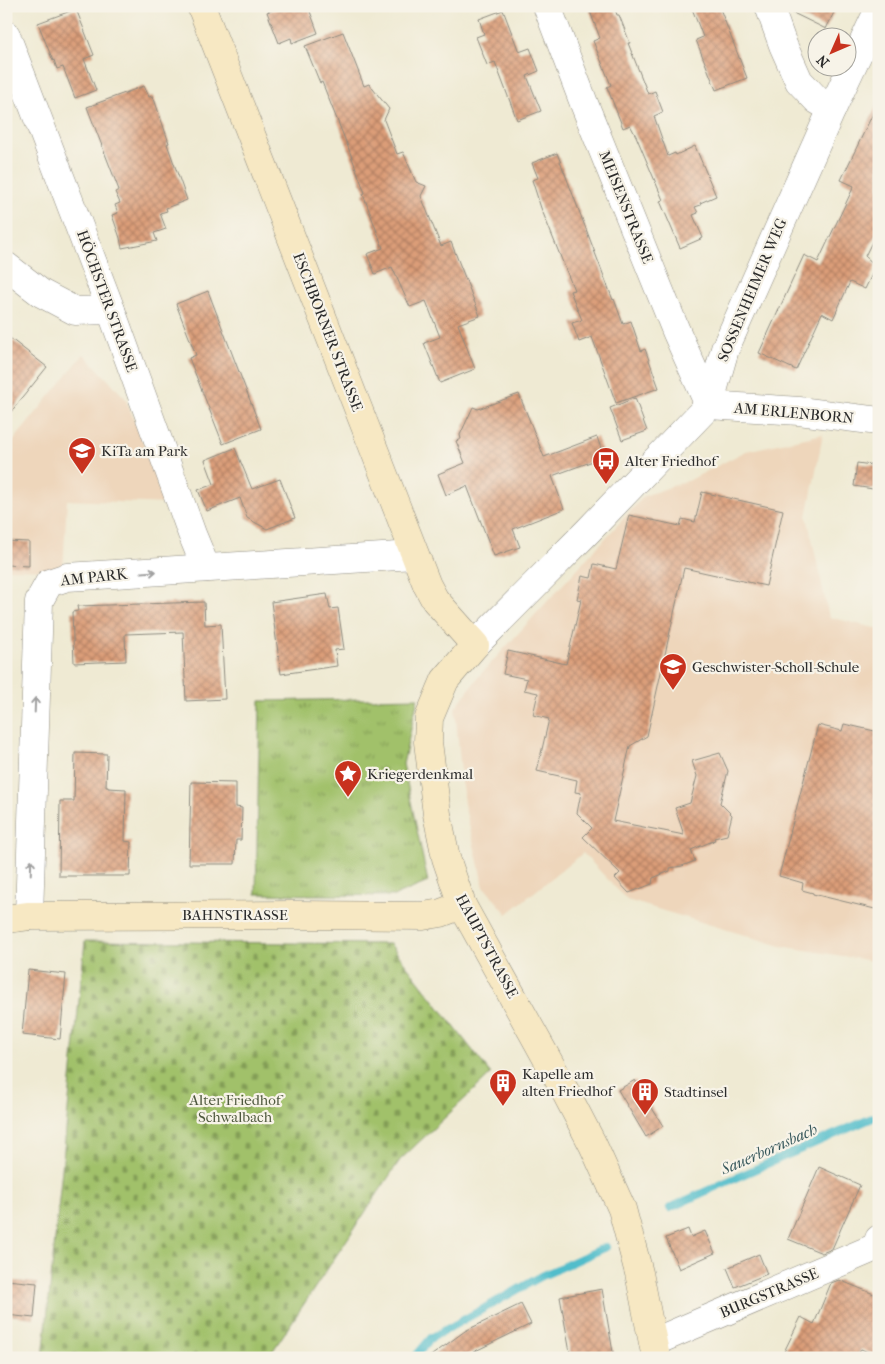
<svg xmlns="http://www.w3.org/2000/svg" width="885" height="1364" viewBox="0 0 885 1364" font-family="'IM FELL French Canon',serif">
<defs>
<pattern id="grass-tufts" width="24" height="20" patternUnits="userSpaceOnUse" patternTransform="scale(1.25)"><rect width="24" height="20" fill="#a1c16a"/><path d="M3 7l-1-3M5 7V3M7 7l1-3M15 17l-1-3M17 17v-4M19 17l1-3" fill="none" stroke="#839d57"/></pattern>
<pattern id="cemetery-stones" width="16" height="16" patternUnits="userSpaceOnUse" patternTransform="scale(1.25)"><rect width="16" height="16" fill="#a1c16a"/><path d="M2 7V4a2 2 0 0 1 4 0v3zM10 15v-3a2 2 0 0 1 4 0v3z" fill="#839d57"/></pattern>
<pattern id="building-cross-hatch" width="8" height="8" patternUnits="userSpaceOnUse" patternTransform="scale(1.25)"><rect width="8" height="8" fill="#db9d78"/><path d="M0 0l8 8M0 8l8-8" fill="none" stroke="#b28063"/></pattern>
</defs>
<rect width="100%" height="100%" fill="#f7f3e8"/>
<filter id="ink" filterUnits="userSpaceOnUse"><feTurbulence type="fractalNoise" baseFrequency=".02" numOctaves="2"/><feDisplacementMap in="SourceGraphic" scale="10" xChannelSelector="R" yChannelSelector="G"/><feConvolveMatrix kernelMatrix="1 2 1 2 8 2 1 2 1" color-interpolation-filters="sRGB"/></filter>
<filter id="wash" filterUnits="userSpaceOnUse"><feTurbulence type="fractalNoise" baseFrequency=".0096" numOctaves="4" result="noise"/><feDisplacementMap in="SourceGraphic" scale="20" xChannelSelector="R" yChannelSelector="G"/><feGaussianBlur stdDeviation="1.12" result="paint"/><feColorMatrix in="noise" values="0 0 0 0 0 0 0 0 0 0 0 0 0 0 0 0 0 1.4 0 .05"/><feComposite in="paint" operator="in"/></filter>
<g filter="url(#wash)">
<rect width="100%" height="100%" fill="#efead3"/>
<g fill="#eed6bb">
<path d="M84 354 125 398 169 504 67 500 63 570 6 569V450Z"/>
<path d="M823 434 807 517 829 617 879 629V962L781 946 627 900 583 853 507 914 484 887 464 804 455 708 480 675 644 496 690 480 746 451Z"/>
</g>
<path fill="url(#grass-tufts)" stroke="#66764a" d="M418 698 403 764 428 882 394 896 256 894 260 701Z"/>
<path fill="url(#cemetery-stones)" stroke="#66764a" d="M85 941 390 944 491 1074 400 1160 268 1358H43Z"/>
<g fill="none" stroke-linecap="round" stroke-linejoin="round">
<g stroke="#51bdcb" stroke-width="8">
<path d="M670 1208C739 1175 809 1146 879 1115"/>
<path d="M414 1358 431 1338 542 1276 606 1247"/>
</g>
</g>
<g id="blocks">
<g fill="url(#building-cross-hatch)">
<path d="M282 6H308L318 33 292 43 291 38 279 43 267 12Z"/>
<path d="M588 6H614L617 15H619L630 43H628L648 94 655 91 663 112 654 116 668 156 675 153 676 155 695 146 716 196 700 203 701 205 695 207 698 213 693 215 703 238 680 248 660 201 663 200 636 136 630 125 623 128 607 87 611 85 593 41 600 38Z"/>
<path d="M691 6H719L747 78 716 90 696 40 703 37Z"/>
<path d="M786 6H837L826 29 787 10Z"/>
<path d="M76 9 94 55 84 59 96 90 75 98 63 67 57 69 54 60 53 61 38 23Z"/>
<path d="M503 10 519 52 530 48 539 71 527 76 541 111 517 120 495 62 487 65 476 37 484 34 479 19Z"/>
<path d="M343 32 364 86 369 84 389 109 384 120 397 154 403 152 416 182 426 186 421 196 441 246 451 242 480 316 458 324 475 369 440 383 424 343 440 337 426 301 410 307 392 267 375 274 367 254 383 248 363 194 365 193 348 147 322 82 320 83 305 46Z"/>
<path d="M144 86 149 97 153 96 169 143 167 144 187 200 166 208 167 211 160 213 166 229 154 233 157 241 122 248 120 238 112 215 118 213 115 205 120 203 115 192 119 190 87 107Z"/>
<path d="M879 101V228L865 256 876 266 865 289 850 282 833 319 822 313 796 370 759 353 804 255 818 262 854 186 841 180Z"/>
<path d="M557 153 613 300 614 299 623 324 631 321 641 351 645 349 659 388 616 403 592 337 579 342 572 323 582 320 570 291 574 290 541 208 532 180 538 178 532 163Z"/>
<path d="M208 291 261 429 223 444 189 358 196 355 176 304Z"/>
<path d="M6 335 47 367 6 418Z"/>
<path d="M519 394 544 457 597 437 604 457 552 476 564 509 513 529 520 547 494 556 467 486 446 495 438 474 465 463 456 441 461 439 460 435 473 407 478 409Z"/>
<path d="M635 398 647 431 622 440 610 408Z"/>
<path d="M235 448 252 489 280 479 295 518 267 529 247 518 240 498 207 511 198 490 214 484 205 460Z"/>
<path d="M857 463 879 466V490L854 486Z"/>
<path d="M702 492 783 510 766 586 684 568 647 736 630 746 613 821 684 835 675 808 690 803 697 776 692 761 720 753 728 771 720 803 732 815 727 835 714 838 715 840 711 841H713L691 850 695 861 682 866 670 868V871L653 878 652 884 629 893 615 878 620 873 583 837 592 828 577 813 581 793 575 792 577 780 537 771 549 719 533 715 538 693 524 690 527 679 503 674 508 651 566 664 581 600 577 599 582 576 591 578 594 564 616 569 629 515 680 526 682 519 695 522Z"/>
<path d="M6 541 29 542V566L6 565Z"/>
<path d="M327 594 330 609 338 608 344 649 335 650 337 666 281 674 271 602Z"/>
<path d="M204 602 205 625 221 624 225 699 186 701 183 632 125 634 126 661 74 663 72 612 78 611 77 606Z"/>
<path d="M844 724 879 732V910L813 894V893L802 890 803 883 779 876 818 725 842 731Z"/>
<path d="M75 753 107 754 106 787H108V788L126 789 125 841 131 842 130 876H59L60 801H74Z"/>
<path d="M191 782 236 783V807L242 808 241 840H236L235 864H189Z"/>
<path d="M28 970 66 974 60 1039 22 1035Z"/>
<path d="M635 1080 663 1126 646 1137 618 1090Z"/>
<path d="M819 1167 860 1185 832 1249 822 1253 788 1239Z"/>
<path d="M688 1229 691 1237 705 1231 715 1253 679 1269 666 1238Z"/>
<path d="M759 1254 767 1274 735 1287 727 1268Z"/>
<path d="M6 1280 37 1283 34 1318 6 1315Z"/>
<path d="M839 1280 879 1296V1357L861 1349 857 1358H781L801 1317 814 1324 831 1283Z"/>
<path d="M602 1289 614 1358H571L560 1297Z"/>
<path d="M521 1304 531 1324 461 1358H428L465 1331Z"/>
</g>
</g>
</g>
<g filter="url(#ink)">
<use href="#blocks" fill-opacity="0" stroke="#8d8a7f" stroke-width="1"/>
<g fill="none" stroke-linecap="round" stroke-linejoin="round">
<defs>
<g id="street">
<path d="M547 6 585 106 676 331 709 405"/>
<path d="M769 6 783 45 799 81 817 100 832 109"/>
<path d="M6 35 111 310 192 534 206 568"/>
<path d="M6 266 41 293 75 311 111 310"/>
<path d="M709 405 799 411 879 421"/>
<path d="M475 645 588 531 709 405 725 349 832 109 879 9"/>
<path d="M29 916 39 601 49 583 67 577 414 555"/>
<path d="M654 1342 876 1247 879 1239"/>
</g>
<g id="secondary">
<path d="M201 6 427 585 435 600 475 645 445 680 429 718 428 742 437 814 446 858 462 905 566 1093 593 1145 622 1209 639 1273 656 1358"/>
<path d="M6 919 29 916 297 915 423 916 441 913 462 905"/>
</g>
</defs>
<use href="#street" stroke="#8d8a7f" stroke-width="29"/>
<use href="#secondary" stroke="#8d8a7f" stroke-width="29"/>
<use href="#street" stroke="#fff" stroke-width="28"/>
<use href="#secondary" stroke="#f7e8c3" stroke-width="28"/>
</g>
<defs><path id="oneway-shaft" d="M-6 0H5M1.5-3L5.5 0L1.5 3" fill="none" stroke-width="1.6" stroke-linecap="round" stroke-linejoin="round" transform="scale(1.25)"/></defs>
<g stroke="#a0a0a0">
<use href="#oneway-shaft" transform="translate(149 572) rotate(-4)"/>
<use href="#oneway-shaft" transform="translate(35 705) rotate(-88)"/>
<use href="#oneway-shaft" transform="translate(31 867) rotate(-88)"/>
</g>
</g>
<defs>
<symbol id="school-pin" viewBox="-11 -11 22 30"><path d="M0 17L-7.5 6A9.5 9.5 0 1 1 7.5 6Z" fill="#c8321e" stroke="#f7f3e8"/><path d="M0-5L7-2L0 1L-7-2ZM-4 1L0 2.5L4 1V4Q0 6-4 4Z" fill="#fff"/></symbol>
<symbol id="bus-pin" viewBox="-11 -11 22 30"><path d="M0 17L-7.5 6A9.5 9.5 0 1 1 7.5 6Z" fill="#c8321e" stroke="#f7f3e8"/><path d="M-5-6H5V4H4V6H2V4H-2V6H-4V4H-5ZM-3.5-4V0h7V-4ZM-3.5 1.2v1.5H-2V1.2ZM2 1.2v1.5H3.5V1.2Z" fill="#fff"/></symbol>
<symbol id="sight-pin" viewBox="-11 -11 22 30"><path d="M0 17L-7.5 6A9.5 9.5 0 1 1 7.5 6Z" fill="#c8321e" stroke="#f7f3e8"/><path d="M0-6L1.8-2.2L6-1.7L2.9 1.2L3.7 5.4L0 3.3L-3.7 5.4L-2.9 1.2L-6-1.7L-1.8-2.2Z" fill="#fff"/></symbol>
<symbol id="building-pin" viewBox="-11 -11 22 30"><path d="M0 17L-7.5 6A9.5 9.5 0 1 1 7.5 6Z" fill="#c8321e" stroke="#f7f3e8"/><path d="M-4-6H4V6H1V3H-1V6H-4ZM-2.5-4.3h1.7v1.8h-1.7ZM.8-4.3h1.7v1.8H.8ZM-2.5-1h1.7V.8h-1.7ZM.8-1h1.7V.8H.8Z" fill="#fff"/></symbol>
</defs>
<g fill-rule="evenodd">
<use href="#school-pin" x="66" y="435" width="32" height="43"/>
<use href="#bus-pin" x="590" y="445" width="32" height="43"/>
<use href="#school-pin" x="657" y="651" width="32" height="43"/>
<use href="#sight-pin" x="332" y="758" width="32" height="43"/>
<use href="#building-pin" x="487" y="1067" width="32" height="43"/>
<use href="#building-pin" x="629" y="1076" width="32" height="43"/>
</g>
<g text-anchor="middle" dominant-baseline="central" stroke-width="4.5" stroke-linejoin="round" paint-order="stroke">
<g font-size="15" fill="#2b2b2b" stroke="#f7f3e8">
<text transform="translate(626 207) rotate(68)">MEISENSTRASSE</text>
<text transform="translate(752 290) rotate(-67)">SOSSENHEIMER WEG</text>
<text transform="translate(107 301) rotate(70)">HÖCHSTER STRASSE</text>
<text transform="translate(328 332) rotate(69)">ESCHBORNER STRASSE</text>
<text transform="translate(794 413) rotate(5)">AM ERLENBORN</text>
<text transform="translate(94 577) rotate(-6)">AM PARK</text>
<text x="235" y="915">BAHNSTRASSE</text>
<text transform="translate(487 946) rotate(62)">HAUPTSTRASSE</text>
<text transform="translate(769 1293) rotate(-23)">BURGSTRASSE</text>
</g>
<g font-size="15" fill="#2b2b2b" stroke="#f7f3e8" text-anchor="start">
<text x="101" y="451">KiTa am Park</text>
<text x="625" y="461">Alter Friedhof</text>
<text x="692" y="667">Geschwister-Scholl-Schule</text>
<text x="367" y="774">Kriegerdenkmal</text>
<text x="522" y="1074">Kapelle am<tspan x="522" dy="17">alten Friedhof</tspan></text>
<text x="664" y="1092">Stadtinsel</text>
</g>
<g font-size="15" fill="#4e583e" stroke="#f7f3e8">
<text x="235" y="1100">Alter Friedhof<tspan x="235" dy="17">Schwalbach</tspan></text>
</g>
<g font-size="16" font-style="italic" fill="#36575b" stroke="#f7f3e8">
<text transform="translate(769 1149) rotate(-24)">Sauerbornsbach</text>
</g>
</g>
<rect width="885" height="1364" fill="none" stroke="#f7f3e8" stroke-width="25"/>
<g transform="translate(832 52) rotate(225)"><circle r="24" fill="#f7f3e8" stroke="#a5a39c"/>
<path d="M0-4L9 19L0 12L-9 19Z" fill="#c8321e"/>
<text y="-8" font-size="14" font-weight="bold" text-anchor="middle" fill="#2b2b2b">N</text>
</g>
</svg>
